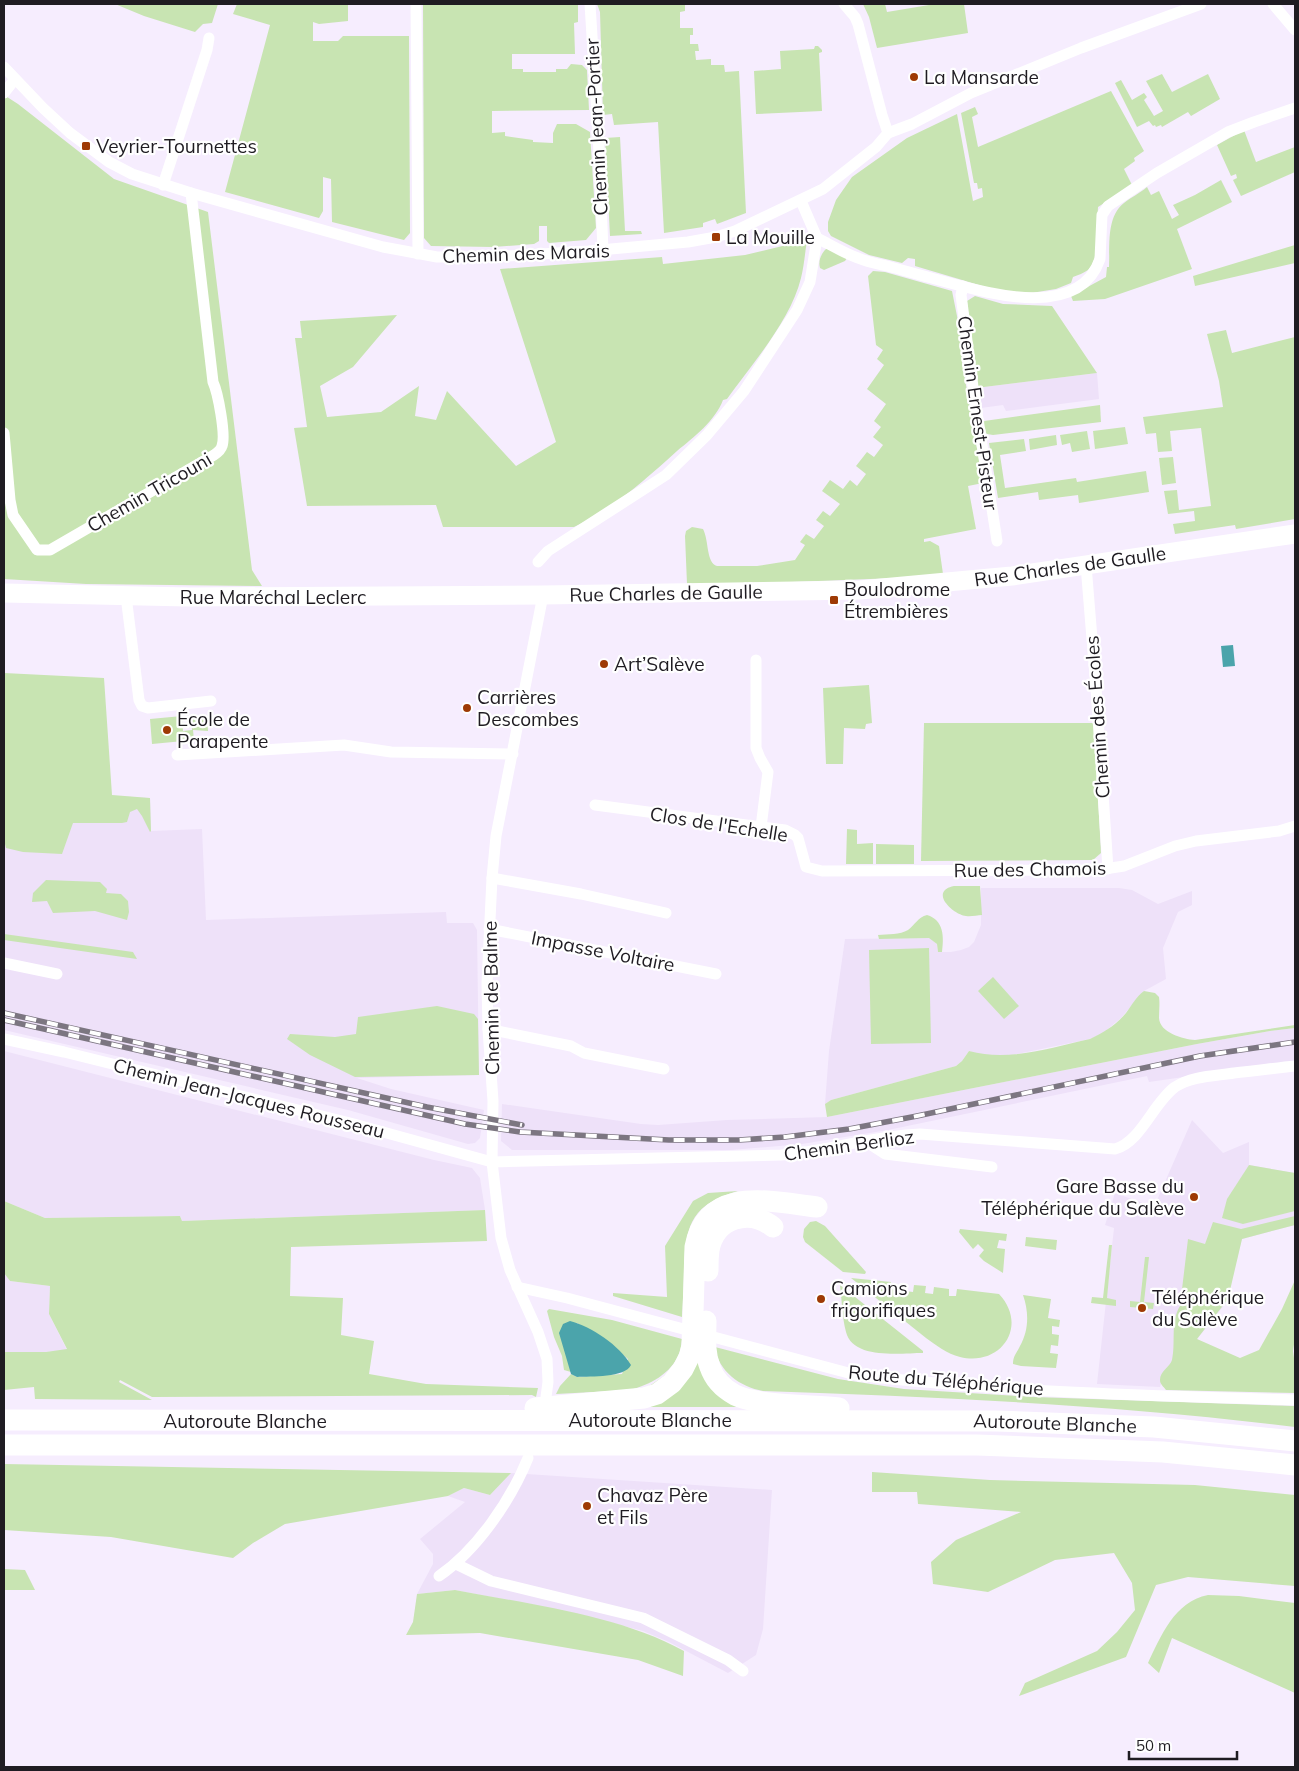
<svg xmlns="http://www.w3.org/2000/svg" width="1299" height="1771" viewBox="0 0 1299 1771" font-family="Mulish,sans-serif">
<rect width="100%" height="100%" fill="#f6edfe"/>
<g fill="#eee1f9">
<path d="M1097 373 1099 399 1006 411 1003 405 981 408 976 388Z"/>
<path d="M4 789 150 798 151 831 202 829 206 920 446 912 447 923H473L477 930 479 1075 357 1078 391 1089 484 1110 480 1138 475 1143 468 1144 348 1110 4 1030Z"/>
<path d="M981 888H1119L1132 890 1158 904 1192 891V905L1178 912 1163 948 1166 979 1144 991 1121 1018 1103 1033 1090 1039 1012 1055H981L969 1051 962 1061 956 1066 831 1100 825 1104 829 1051 845 939 930 938 937 944 938 952H951L961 950 969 947 974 942 981 925Z"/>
<path d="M1295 1028V1061L1149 1082 1147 1076 888 1130 802 1144 731 1150H512L501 1141 502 1104 641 1124 658 1125 727 1120 827 1117 1197 1044 1270 1031Z"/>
<path d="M4 1051 434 1160 472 1168 480 1178 485 1210 182 1221 180 1216 45 1218 4 1201Z"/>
<path d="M1192 1120 1223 1153 1249 1142V1165L1295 1173V1225L1242 1239 1226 1303 1161 1384 1160 1387 1097 1384 1114 1228 1105 1225 1115 1193 1154 1207Z"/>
<path d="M4 1273 10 1281 50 1286 49 1314 67 1350 46 1352H4Z"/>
<path d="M511 1473 772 1490 763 1629 756 1655 728 1673 669 1642 643 1631 577 1614 455 1590 417 1594 433 1564V1554L420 1539 465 1502 448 1496 464 1488 490 1495Z"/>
</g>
<g fill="#c8e4b2">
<path d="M115 4H218L212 23 203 24 195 32 144 16Z"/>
<path d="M237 4H348V21L319 24 313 22V41H338L343 36H409L410 233 404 240 332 222 331 179 323 177V211L319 218 225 192 270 25 233 14Z"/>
<path d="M423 4H578V22L574 23 575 54H512V69H523V72H556V69H567L571 64 582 65 587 70 589 110 492 111V133L505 132V136L533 140V142L553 143V133L557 124H576L590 132 596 228 586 240 549 243 547 241V226H539V241L534 244 493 247 431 246 424 238Z"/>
<path d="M597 4H685V11L680 12V28H693V35H690V44H698L699 51H695L696 60 711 59V65H724L725 72 739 71 746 213 717 224 715 219 703 223V227L664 233 658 122 614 125 612 114 603 115 600 12Z"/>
<path d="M863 4H885L887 12 935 4H964L968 33 877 48 869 17Z"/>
<path d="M815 46H818L822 50V52L819 53 822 111 756 114 754 71 781 69 780 51 814 49Z"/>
<path d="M1162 74 1172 92 1208 74 1220 99 1191 116 1188 112 1162 127 1161 125 1156 127 1155 125 1153 126 1149 121 1137 127 1115 83 1121 80 1132 100 1144 93 1147 97 1144 100 1154 116 1163 111 1146 81Z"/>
<path d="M1111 91 1144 151 1134 158 1135 161 1124 169 1132 185 1098 207C1097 222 1100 260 1088 270 1084 273 1078 275 1073 277L1071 283 1056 289 1025 294 989 288 915 266V259L908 258 902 263 869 255 831 236 828 231V222L836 200 852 177 907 138 957 114 973 201 983 197 982 188 978 189 977 183H974L961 113 975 107 978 114 972 117 978 147Z"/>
<path d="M4 95 18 104 114 179 208 212 252 570 262 586 86 584 4 579Z"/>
<path d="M1244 130 1256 162 1295 147V152L1294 153 1295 156V172L1241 196 1233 180 1237 178 1236 174 1231 176 1217 145Z"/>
<path d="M620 137 625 231H641L642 234 610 236 605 138Z"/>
<path d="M1221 180 1232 202 1177 229 1192 269 1105 299 1073 301 1071 296 1106 277 1107 267H1109C1110 246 1106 217 1124 203 1131 197 1139 194 1147 187L1151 195 1159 191 1172 219 1179 215 1173 205 1195 195Z"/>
<path d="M807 240C805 253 804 266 801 278 791 320 752 364 727 399L723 400C715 421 694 437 677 451 646 479 613 509 574 527H443L436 505 307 506 294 428 307 427 295 338H302L300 321 397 315 353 367 320 386 327 417 381 412 419 386 415 416 436 420 447 391 516 466 556 442 500 269 662 257 663 264 745 255Z"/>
<path d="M1295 245V263L1195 286 1193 276Z"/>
<path d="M826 249H831L847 258 845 261 824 270 820 268C818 261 821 254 826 249Z"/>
<path d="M873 271 885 272 952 291 960 331 962 362 983 483 968 486 976 529 924 539V542L930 541 939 546 943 574 922 577 792 582 687 584 685 536 686 531 692 527 703 529C709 540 706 563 717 566H757L795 560 805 545 800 542 806 534 814 539 824 526 816 520 823 511 830 516 840 504 822 491 830 480 843 489 850 480 857 486 866 474 856 466 867 452 874 457 883 445 873 437 881 427 874 421 886 404 867 389 884 365 877 359 883 350 876 345 868 276Z"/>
<path d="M975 296 1003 304 1052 306 1097 373 976 388 967 301Z"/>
<path d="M1226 330 1232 353 1295 337V519L1236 529 1235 525 1175 534 1173 524 1195 521 1194 511 1168 514 1164 491 1177 490 1179 510 1211 506 1201 428 1170 431 1172 451 1158 452 1156 433 1146 434 1143 417 1223 407 1219 381 1207 334Z"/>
<path d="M1100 405 1101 422 993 435 987 434 982 429 984 421Z"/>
<path d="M1125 427 1128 444 1095 449 1093 431Z"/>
<path d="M1087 431 1090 449 1072 452 1070 443 1062 445 1060 435Z"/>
<path d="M1056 435 1057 445 1030 450 1029 439Z"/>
<path d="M1024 439 1026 451 1000 455 1005 488 1076 478 1077 482 1146 471 1149 492 1079 503 1078 495 1039 500 1038 492 998 498 989 443Z"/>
<path d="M1173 457 1176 483 1162 485 1159 458Z"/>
<path d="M4 673 104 678 112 795 150 798 151 831 150 832 142 816 137 809 130 812 127 822 122 823H73L62 854 23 852 6 848 4 840Z"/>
<path d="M869 685 872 723 866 724 865 729 844 728 843 764H826L823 688Z"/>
<path d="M182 716 183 731 192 730 191 717 207 716 208 731 193 730 194 740 152 744 150 719Z"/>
<path d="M924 723H1094L1101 853 1093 860 921 861Z"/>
<path d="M847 829 857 830V844L873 843V864H846Z"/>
<path d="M876 844 914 845V864H876Z"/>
<path d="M46 880 100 882 107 889 106 893 121 894 128 901 129 912 127 920 95 911 53 913 47 901 32 902 33 893Z"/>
<path d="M954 886H980L982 915C977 915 971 917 966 916 952 914 929 891 954 886Z"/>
<path d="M927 915C944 920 944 937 942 952H938L937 944 929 938 879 939 878 935C888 934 900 935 908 930 915 925 918 917 927 915Z"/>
<path d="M4 934 133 952 137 959 4 940Z"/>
<path d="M929 948 931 1043 871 1044 869 950Z"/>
<path d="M993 977 1019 1006 1004 1019 978 991Z"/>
<path d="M1144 991 1155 993 1159 997C1160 1004 1159 1011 1159 1018 1160 1033 1183 1039 1195 1040L1295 1025V1028L1270 1031 1197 1044 827 1117 825 1104 831 1100 956 1066 962 1061 969 1051C1008 1062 1050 1048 1090 1039 1103 1033 1116 1025 1126 1013 1132 1005 1136 997 1144 991Z"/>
<path d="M437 1006 474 1014 478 1019 479 1075 355 1077 310 1055 287 1039 290 1034 335 1037 356 1034 358 1017Z"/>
<path d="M1249 1165 1295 1173V1211L1243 1224 1222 1218 1227 1199Z"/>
<path d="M738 1191C693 1204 686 1223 684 1266 684 1283 683 1300 682 1317L613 1296V1293L667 1297 665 1246 693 1201 708 1193Z"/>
<path d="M4 1201 45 1218 180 1216 182 1221 485 1210 487 1241 291 1247 290 1296 343 1298 341 1335 374 1341 369 1374 426 1384 538 1388 536 1397 532 1395 152 1397 120 1380 119 1382 152 1400 35 1399 34 1387 4 1390V1352H46L67 1349 49 1314 50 1286 10 1281 4 1273Z"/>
<path d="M1295 1216V1225L1242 1239 1228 1299 1197 1339 1240 1358 1259 1350 1282 1309 1295 1280V1338L1293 1351 1295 1365V1393L1166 1390C1163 1386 1160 1384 1160 1380 1160 1371 1170 1367 1172 1360 1176 1342 1170 1322 1180 1306L1188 1239 1205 1244 1213 1222 1241 1229Z"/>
<path d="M816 1221 825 1226 866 1272 865 1274 843 1272 805 1242 803 1237 804 1229 810 1222Z"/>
<path d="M960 1229 1007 1234 1006 1241 999 1240 997 1248 1005 1249 1003 1273 984 1261 979 1256 984 1250 978 1244 973 1249 959 1232Z"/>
<path d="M1026 1237 1057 1240 1056 1250 1025 1246Z"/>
<path d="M1109 1245H1112L1107 1298 1116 1300V1306L1091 1303 1092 1297 1103 1298Z"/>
<path d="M1145 1257H1149L1144 1302 1154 1303 1153 1309 1130 1307V1301L1140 1302Z"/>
<path d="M851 1278 891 1282 890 1289 913 1292 914 1285 926 1286 925 1293 933 1294 934 1287 949 1289V1296H956L957 1289 999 1294C1029 1326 1001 1367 960 1357 947 1354 936 1345 926 1338Z"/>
<path d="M840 1285 923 1351V1353C901 1353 853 1360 846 1332 842 1317 842 1301 840 1285Z"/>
<path d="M1023 1295 1051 1299 1048 1318 1060 1320 1059 1327 1052 1326V1334L1059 1335 1058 1346 1051 1345 1050 1353 1058 1354 1056 1368 1021 1366 1013 1364C1013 1355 1017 1353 1020 1346 1029 1330 1029 1312 1023 1295Z"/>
<path d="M549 1309 612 1320 682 1339C681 1344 681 1350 679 1354 671 1374 649 1385 630 1390L556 1394 560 1386 571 1374 577 1377 622 1374 628 1359 603 1338 577 1323 567 1356 571 1372 564 1370 562 1356 554 1337 547 1311Z"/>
<path d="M715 1347 838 1379 904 1389 1035 1397 1295 1406V1427C1120 1405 939 1397 763 1391 740 1387 718 1371 715 1347Z"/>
<path d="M697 1354 756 1407H618Z"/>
<path d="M4 1464 511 1473 490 1495 464 1488 448 1496 285 1524 253 1543 233 1558 111 1537 4 1530Z"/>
<path d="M872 1472 990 1480 1195 1485 1295 1495V1586L1188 1577 1156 1585 1126 1657 1019 1696 1025 1683 1097 1651 1117 1632 1135 1610 1132 1583 1114 1553 1055 1560 988 1592 933 1584 931 1562 956 1540 1021 1512 918 1504 917 1492H872Z"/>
<path d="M4 1569 25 1570 35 1590H4Z"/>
<path d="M455 1590C528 1604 619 1615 684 1651L683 1676 638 1660 480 1633 406 1635 413 1622 417 1594Z"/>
<path d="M1208 1595 1239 1596 1295 1603V1693L1172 1638 1159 1673 1148 1663C1161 1636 1174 1602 1208 1595Z"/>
</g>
<g fill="#4ba4ab">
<path d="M1233 645 1235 666 1223 667 1221 646Z"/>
<path d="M570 1321C592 1327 619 1345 631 1365 625 1378 591 1376 577 1377L571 1374 559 1333 563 1324Z"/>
</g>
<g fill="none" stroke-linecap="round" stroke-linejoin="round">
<g stroke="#fff" stroke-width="11">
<path d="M416 4 418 254"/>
<path d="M590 4 598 132 603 250"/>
<path d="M844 4 855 17 858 24 882 115 888 133"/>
<path d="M1273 4 1295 30"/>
<path d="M4 67 43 108 70 133 109 162 132 174 191 193 383 247 437 257H490L589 251 688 242 716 237 735 231 823 189 876 147 888 133 912 124 971 93 1081 48 1201 4"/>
<path d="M4 93 15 79"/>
<path d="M163 185 207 50 209 38"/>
<path d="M817 238C831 245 844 253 858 258 867 262 878 264 887 266 903 270 919 275 935 279 981 291 1078 323 1100 259L1102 215 1108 206 1157 173 1228 132 1254 122 1295 108"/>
<path d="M963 286 961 295 973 387 997 541"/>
<path d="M4 433 10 500 13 515 37 550H50L214 455C217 453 221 450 222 446 226 435 218 393 213 382L191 193"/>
<path d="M538 562 548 551 666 475 707 435 744 391 797 310 810 282 817 238 801 201"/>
<path d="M1086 565 1096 688 1108 869"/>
<path d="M543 595 496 836 492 878 487 983 488 1029 493 1101 492 1162 501 1238 510 1270 538 1332 547 1359 548 1382 546 1397"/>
<path d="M126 596 139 700 142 706 148 708 211 701"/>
<path d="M756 660V748L760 758 768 772 761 827"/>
<path d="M177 755 344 745 391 752 513 754"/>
<path d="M595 805 785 830 795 835 798 838 806 867 822 871 1098 870 1124 866 1175 846 1196 841 1279 831 1295 826"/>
<path d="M492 878 581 894 666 913"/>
<path d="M489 929 716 974"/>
<path d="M4 963 57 974"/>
<path d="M488 1029 571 1046 584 1053 664 1069"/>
<path d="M4 1039 64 1052 354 1124 492 1162 781 1155C828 1151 873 1136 920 1134L1115 1149C1141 1142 1153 1103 1175 1087 1192 1076 1215 1076 1234 1073 1255 1071 1275 1068 1295 1066"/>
<path d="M865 1141 885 1154 992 1167"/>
<path d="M517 1287 567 1298 856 1375C1002 1392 1149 1396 1295 1400"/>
<path d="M456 1564 491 1581 643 1618 728 1660 743 1671"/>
<path d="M439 1576C477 1550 511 1500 528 1458"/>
</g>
<path stroke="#fff" stroke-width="19" d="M4 593 188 597 543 595 860 590 1012 576 1295 534"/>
<g stroke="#fff" stroke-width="21">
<path d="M708 1271C708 1264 708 1257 709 1250 715 1218 749 1208 773 1227"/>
<path d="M706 1321C706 1336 704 1352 710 1367 714 1379 724 1389 735 1395 757 1406 813 1405 839 1408"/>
<path d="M535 1408 644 1398 657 1394 672 1383 683 1369 689 1357 692 1346 695 1247C707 1184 772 1202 817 1207"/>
<path d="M4 1420 996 1421 1154 1427 1295 1441"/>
<path d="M4 1445H977L1163 1452 1295 1465"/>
</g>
<defs>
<g id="rail">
<path d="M4 1013 427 1107 522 1125"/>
<path d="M4 1020 465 1124 520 1132 669 1140H739L785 1137 849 1129 917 1116 1200 1056 1295 1042"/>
</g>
</defs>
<use href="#rail" stroke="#7c7681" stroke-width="5.5"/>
<use href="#rail" stroke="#fff" stroke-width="4" stroke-dasharray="11" stroke-linecap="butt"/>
</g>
<g fill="#9e3a05" stroke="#fff" stroke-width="2">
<circle cx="914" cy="77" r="5"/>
<rect x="81" y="141" width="10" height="10" rx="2.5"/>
<rect x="711" y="232" width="10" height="10" rx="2.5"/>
<rect x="829" y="595" width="10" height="10" rx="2.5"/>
<circle cx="604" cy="664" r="5"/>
<circle cx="467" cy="708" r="5"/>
<circle cx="167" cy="730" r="5"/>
<circle cx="1194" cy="1197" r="5"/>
<circle cx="821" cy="1299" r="5"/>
<circle cx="1142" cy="1308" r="5"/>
<circle cx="587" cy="1506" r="5"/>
</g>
<g text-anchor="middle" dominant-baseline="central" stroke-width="4.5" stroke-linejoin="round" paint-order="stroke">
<g font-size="19" fill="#1f1c22" stroke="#fff" text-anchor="start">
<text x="924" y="77">La Mansarde</text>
<text x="96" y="146">Veyrier-Tournettes</text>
<text x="726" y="237">La Mouille</text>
<text x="844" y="589">Boulodrome<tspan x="844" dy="22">Étrembières</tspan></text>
<text x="614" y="664">Art’Salève</text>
<text x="477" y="697">Carrières<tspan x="477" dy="22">Descombes</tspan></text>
<text x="177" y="719">École de<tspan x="177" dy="22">Parapente</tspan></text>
<text x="1184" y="1186" text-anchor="end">Gare Basse du<tspan x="1184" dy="22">Téléphérique du Salève</tspan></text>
<text x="831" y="1288">Camions<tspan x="831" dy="22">frigorifiques</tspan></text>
<text x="1152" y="1297">Téléphérique<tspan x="1152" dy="22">du Salève</tspan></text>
<text x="597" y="1495">Chavaz Père<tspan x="597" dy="22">et Fils</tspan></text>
</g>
<g font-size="19" fill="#1f1c22" stroke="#fff">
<text transform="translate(596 127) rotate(-93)">Chemin Jean-Portier</text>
<text transform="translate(526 253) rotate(-2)">Chemin des Marais</text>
<text transform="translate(978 413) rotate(82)">Chemin Ernest-Pisteur</text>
<text transform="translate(149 492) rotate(-30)">Chemin Tricouni</text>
<text transform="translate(1070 566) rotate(-8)">Rue Charles de Gaulle</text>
<text transform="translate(666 593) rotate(-1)">Rue Charles de Gaulle</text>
<text x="273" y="597">Rue Maréchal Leclerc</text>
<text transform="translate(1097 717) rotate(-94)">Chemin des Écoles</text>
<text transform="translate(719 824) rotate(9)">Clos de l'Echelle</text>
<text transform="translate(1030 869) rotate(-1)">Rue des Chamois</text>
<text transform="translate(603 951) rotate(11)">Impasse Voltaire</text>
<text transform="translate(491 998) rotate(-91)">Chemin de Balme</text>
<text transform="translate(249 1098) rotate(14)">Chemin Jean-Jacques Rousseau</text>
<text transform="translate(849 1145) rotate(-8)">Chemin Berlioz</text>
<text transform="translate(946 1380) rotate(5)">Route du Téléphérique</text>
<text x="650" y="1420">Autoroute Blanche</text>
<text x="245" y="1421">Autoroute Blanche</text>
<text transform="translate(1055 1423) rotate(2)">Autoroute Blanche</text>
</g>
</g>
<rect width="1299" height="1771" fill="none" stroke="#1f1c22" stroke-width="10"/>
<path d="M1129 1751v8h108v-8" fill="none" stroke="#1f1c22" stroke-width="2.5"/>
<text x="1136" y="1751" font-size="15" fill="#1f1c22" stroke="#ffffff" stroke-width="4" paint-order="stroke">50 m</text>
</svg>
